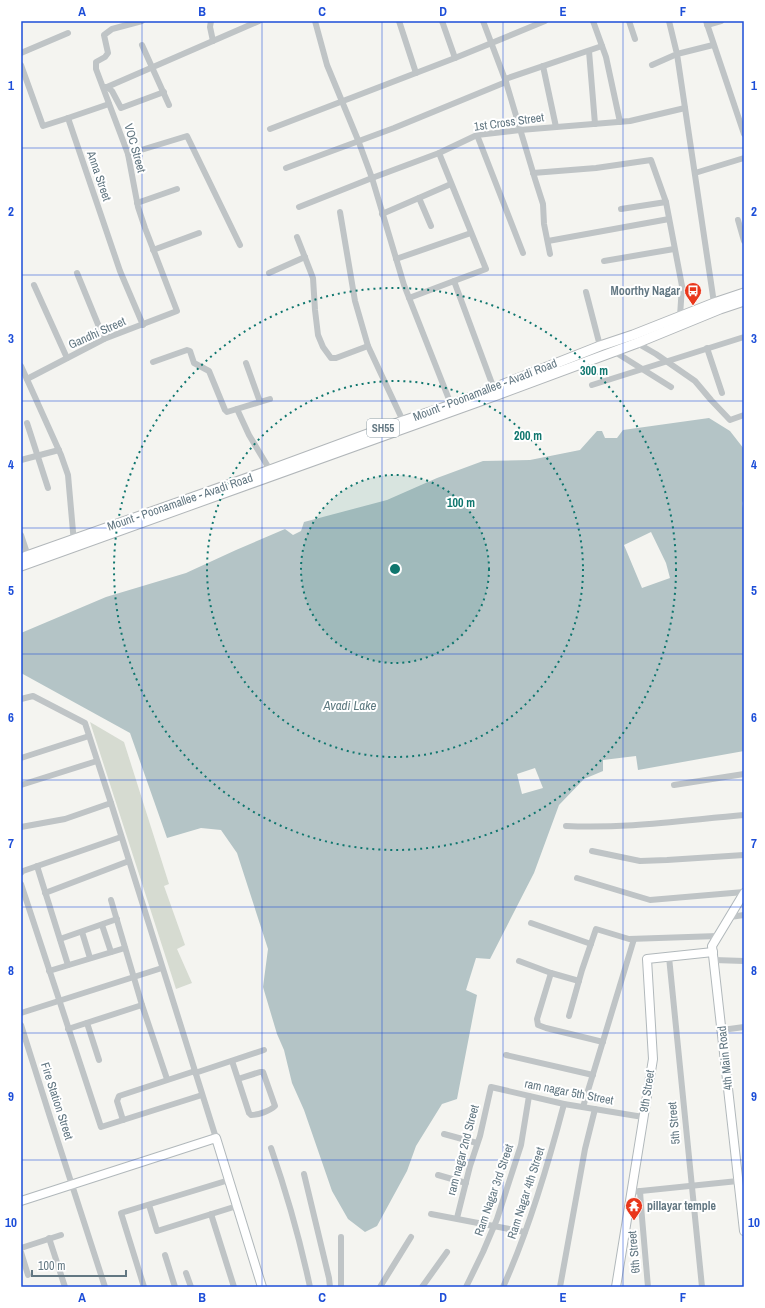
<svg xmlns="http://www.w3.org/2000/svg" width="765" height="1308" viewBox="0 0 765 1308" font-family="'Archivo Narrow',sans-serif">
<rect width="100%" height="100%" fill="#f4f4f0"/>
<path fill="#d6dbd1" d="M90 722 124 742 169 884 164 886 185 945 177 949 192 983 176 989Z"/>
<path fill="#b4c4c6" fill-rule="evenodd" d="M709 418 730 431 744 449V499L742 503 744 513V751L638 770 636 756 603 760V771L584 779 559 805 534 873 490 959 476 958 466 990 477 995 457 1099 442 1104 416 1146 407 1171 377 1226 365 1232 348 1219 332 1191 304 1110 292 1083 284 1050 277 1034 263 987 268 949 237 853 221 830 201 828 167 838 130 733 21 673V633L106 597 186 573 236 550 285 529 293 535 301 531 304 522 387 500 437 478 483 461 530 460 580 450 597 431H602L605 438H617L623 430ZM651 532 666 563 670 578 642 588 624 545ZM535 768 543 788 522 794 517 774Z"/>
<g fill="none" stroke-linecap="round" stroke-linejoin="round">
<defs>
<g id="secondary">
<path d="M744 893 712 946 744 1231"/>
<path d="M21 1201 216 1138 262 1287"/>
<path d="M616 1287 653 1059 647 959 713 952"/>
</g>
<g id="primary">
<path d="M21 558 270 470 403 421 451 405 600 346 633 335 714 303 744 293"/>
<path d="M21 566 497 395 637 343 720 309 744 301"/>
</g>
</defs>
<use href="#secondary" stroke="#b1b8bb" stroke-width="10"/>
<use href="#primary" stroke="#b2b7ba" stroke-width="11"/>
<g stroke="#bfc4c6" stroke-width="6">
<path d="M211 21 210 27 213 41"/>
<path d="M315 21 327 65 358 140 372 178 404 285 452 407"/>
<path d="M399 21 416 73"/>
<path d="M442 21 455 58"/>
<path d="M483 21 506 82 535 179 543 204 544 224 550 254"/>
<path d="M593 21 606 57 620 122"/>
<path d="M629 21 635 39"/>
<path d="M706 21 744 134"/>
<path d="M707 25 721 21"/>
<path d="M142 45 169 105"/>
<path d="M713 45 677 54 714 303"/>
<path d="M589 51 595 124"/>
<path d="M21 53 68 33"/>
<path d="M21 65 43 126 68 118 120 271 143 325"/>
<path d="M652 65 677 54 669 21"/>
<path d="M543 66 556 127"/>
<path d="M505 79 602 46"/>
<path d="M104 87H107L112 91 121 108 164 92"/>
<path d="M107 87 259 21"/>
<path d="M68 118 109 104"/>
<path d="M270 129 455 58 545 21"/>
<path d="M477 135 523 253"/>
<path d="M439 153 486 269 454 281"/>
<path d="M128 154 187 136 240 245"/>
<path d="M286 168 394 128 506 82"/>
<path d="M533 173 596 168 651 160 666 202 682 286 680 316"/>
<path d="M695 173 744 158"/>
<path d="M419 198 431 226"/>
<path d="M137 203 177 189"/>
<path d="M299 207 372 178 439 153 477 135 520 130 630 121 685 108"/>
<path d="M621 209 666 202"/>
<path d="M340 212 355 301 368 346"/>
<path d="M382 214 451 184"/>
<path d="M738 220 744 241"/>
<path d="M297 237 313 278 315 310 318 335 323 347 331 358H336L368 346 403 421"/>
<path d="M548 241 669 219"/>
<path d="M153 250 199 233"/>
<path d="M396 259 471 233"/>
<path d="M604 261 674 249"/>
<path d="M77 273 104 339"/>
<path d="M269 273 305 257"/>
<path d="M34 285 67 358"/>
<path d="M586 292 600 346"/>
<path d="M409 298 454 281 494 389"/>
<path d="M637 343 656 354 695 381 711 400 730 420 744 415"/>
<path d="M707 348 722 393"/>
<path d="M615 352 671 387"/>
<path d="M153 362 187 350 190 351 194 363 209 371 225 410 227 412 260 402 246 363"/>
<path d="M21 366 61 455 68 475 74 543"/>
<path d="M27 379 104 339 177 311 145 228 138 207 128 154 96 69V62L105 57 108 53 104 35 112 29 142 21"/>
<path d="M592 385 744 337"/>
<path d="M260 402 270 399"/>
<path d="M237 409 249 435 270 470"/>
<path d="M27 423 48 488"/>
<path d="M21 460 59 450"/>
<path d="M21 535 28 556"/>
<path d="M21 699 33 696 85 723 111 803"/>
<path d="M21 758 89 736"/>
<path d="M21 785 97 761"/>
<path d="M674 785 744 774"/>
<path d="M566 826C625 829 685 820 744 815"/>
<path d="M21 827 65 819 111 803 216 1138"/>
<path d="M592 851 640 861 667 860 744 855"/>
<path d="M37 866 68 965"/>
<path d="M21 873 23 871 121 837"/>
<path d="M577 878 650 900 744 892"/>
<path d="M21 884 101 1127 202 1095"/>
<path d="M45 893 129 861"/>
<path d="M111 900 142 1005 167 1079"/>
<path d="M730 917 744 915"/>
<path d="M531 923 591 944"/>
<path d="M102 925 111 952"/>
<path d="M82 932 90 958"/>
<path d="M60 939 117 919"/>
<path d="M669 957 702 1287"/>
<path d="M714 960 744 961"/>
<path d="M519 961 551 973 579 981"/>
<path d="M49 971 125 948"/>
<path d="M551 973 537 1019 538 1025 546 1028 603 1042"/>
<path d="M21 1013 162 968"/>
<path d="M569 1016 582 970 596 929 629 939 718 936"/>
<path d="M87 1023 99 1060"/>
<path d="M21 1025 50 1117 105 1287"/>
<path d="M68 1029 142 1005"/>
<path d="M722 1030 744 1027"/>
<path d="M506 1055 593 1075"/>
<path d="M232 1061 249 1113 251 1115C258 1115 270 1111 275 1106L263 1072H260L238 1079"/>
<path d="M195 1073 264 1050"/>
<path d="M583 1107 634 939"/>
<path d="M123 1120 117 1101 119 1096 195 1071"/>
<path d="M444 1134 477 1143"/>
<path d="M271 1148C287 1194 300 1240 310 1287"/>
<path d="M304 1174 329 1278 330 1287"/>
<path d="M438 1175 466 1183"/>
<path d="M640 1191 641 1206 648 1287"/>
<path d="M631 1192 738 1181"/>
<path d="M149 1205 157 1231 237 1206"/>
<path d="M211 1214 234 1287"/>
<path d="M431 1214 525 1232"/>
<path d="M457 1218 470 1166 480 1136 491 1087 564 1104 643 1117"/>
<path d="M341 1237V1287"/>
<path d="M49 1238 65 1287"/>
<path d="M21 1248 61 1235"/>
<path d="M21 1252 28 1275"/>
<path d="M165 1255 175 1287"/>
<path d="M186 1273 191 1287"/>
<path d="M144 1287 121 1213 229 1180"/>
<path d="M380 1287 411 1237"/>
<path d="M422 1287 447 1252"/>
<path d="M466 1287 483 1252 497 1219 521 1145 529 1096"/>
<path d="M503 1287C529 1230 548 1165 564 1104"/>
<path d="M560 1287 585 1149 595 1109"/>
</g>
<use href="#secondary" stroke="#fff" stroke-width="8"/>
<use href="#primary" stroke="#fff" stroke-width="9"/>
</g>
<path fill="none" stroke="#1d4ed8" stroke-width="1" stroke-opacity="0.55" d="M142 21V1287M262 21V1287M382 21V1287M503 21V1287M623 21V1287M21 148H744M21 275H744M21 401H744M21 528H744M21 654H744M21 780H744M21 907H744M21 1033H744M21 1160H744"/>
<circle cx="395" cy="569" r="94" fill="#0f766e" fill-opacity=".12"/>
<g fill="none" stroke="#0f766e" stroke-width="2" stroke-dasharray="2 4">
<circle cx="395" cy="569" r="94"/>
<circle cx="395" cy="569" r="188"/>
<circle cx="395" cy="569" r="281"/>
</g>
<defs>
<symbol id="bus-pin" viewBox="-11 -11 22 30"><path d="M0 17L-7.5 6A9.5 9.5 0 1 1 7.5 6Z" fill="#e9371b" stroke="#fff"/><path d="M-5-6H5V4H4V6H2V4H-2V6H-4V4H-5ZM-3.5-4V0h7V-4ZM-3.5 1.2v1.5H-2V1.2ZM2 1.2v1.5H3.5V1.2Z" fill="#fff"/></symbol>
<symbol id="temple-pin" viewBox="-11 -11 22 30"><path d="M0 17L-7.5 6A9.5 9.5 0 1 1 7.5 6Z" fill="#e9371b" stroke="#fff"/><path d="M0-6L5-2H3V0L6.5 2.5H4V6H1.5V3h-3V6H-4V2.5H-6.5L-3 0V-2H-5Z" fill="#fff"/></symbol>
</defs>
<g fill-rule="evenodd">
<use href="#bus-pin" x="683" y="281" width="20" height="27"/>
<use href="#temple-pin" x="624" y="1196" width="20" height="27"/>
</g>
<g text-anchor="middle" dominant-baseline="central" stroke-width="4" stroke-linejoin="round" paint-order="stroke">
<rect fill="#fff" stroke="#91a0a8" stroke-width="1" x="367" y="419" width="32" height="18" rx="3"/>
<g font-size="11" font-weight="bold" fill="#627782">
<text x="383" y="428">SH55</text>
</g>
<g font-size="12" fill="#627782" stroke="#fff">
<text transform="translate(509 122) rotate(-8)">1st Cross Street</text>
<text transform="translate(135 148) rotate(74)">VOC Street</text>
<text transform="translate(99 176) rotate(71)">Anna Street</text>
<text transform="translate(97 333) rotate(-24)">Gandhi Street</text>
<text transform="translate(485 390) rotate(-21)">Mount - Poonamallee - Avadi Road</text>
<text transform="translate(180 502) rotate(-19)">Mount - Poonamallee - Avadi Road</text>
<text transform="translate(725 1058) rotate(-96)">4th Main Road</text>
<text transform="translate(647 1091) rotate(-81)">9th Street</text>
<text transform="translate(569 1092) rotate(11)">ram nagar 5th Street</text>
<text transform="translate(57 1101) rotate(72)">Fire Station Street</text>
<text transform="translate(674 1123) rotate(-95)">5th Street</text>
<text transform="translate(463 1150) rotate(-75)">ram nagar 2nd Street</text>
<text transform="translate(494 1190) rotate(-71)">Ram Nagar 3rd Street</text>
<text transform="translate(526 1193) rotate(-72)">Ram Nagar 4th Street</text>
<text transform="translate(634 1252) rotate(-95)">6th Street</text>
</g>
<g font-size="12" font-weight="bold" fill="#627782" stroke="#fff" text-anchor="end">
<text x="680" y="291">Moorthy Nagar</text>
<text x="647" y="1206" text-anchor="start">pillayar temple</text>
</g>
<g font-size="13" font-style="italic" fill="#5e7a80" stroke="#fff">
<text x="350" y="705">Avadi Lake</text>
</g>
</g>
<circle cx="395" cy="569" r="6" fill="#0f766e" stroke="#fff" stroke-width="2"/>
<g font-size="12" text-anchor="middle" font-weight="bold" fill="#0f766e" stroke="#fff" stroke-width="4" stroke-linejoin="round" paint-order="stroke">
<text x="594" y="375">300 m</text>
<text x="528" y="440">200 m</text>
<text x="461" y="507">100 m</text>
</g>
<rect width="765" height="1308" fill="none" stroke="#ffffff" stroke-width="44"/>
<path d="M32 1270v6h94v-6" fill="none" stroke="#627782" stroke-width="2"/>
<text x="38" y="1270" font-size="12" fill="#627782" stroke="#ffffff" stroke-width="3" paint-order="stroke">100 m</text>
<rect x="22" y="22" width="721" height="1264" fill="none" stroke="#1d4ed8" stroke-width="1.5"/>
<g font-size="13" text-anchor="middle" font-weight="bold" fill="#1d4ed8">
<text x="82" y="16">A</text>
<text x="202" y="16">B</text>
<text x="322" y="16">C</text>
<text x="443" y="16">D</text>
<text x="563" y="16">E</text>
<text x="683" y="16">F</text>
<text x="11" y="90">1</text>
<text x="754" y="90">1</text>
<text x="11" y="216">2</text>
<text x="754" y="216">2</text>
<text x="11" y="343">3</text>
<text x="754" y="343">3</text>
<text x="11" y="469">4</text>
<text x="754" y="469">4</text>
<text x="11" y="595">5</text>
<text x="754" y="595">5</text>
<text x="11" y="722">6</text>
<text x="754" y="722">6</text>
<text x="11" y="848">7</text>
<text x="754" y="848">7</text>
<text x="11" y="975">8</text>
<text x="754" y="975">8</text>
<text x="11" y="1101">9</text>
<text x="754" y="1101">9</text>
<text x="11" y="1227">10</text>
<text x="754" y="1227">10</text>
<text x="82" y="1302">A</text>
<text x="202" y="1302">B</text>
<text x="322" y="1302">C</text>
<text x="443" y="1302">D</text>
<text x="563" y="1302">E</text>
<text x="683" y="1302">F</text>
</g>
</svg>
